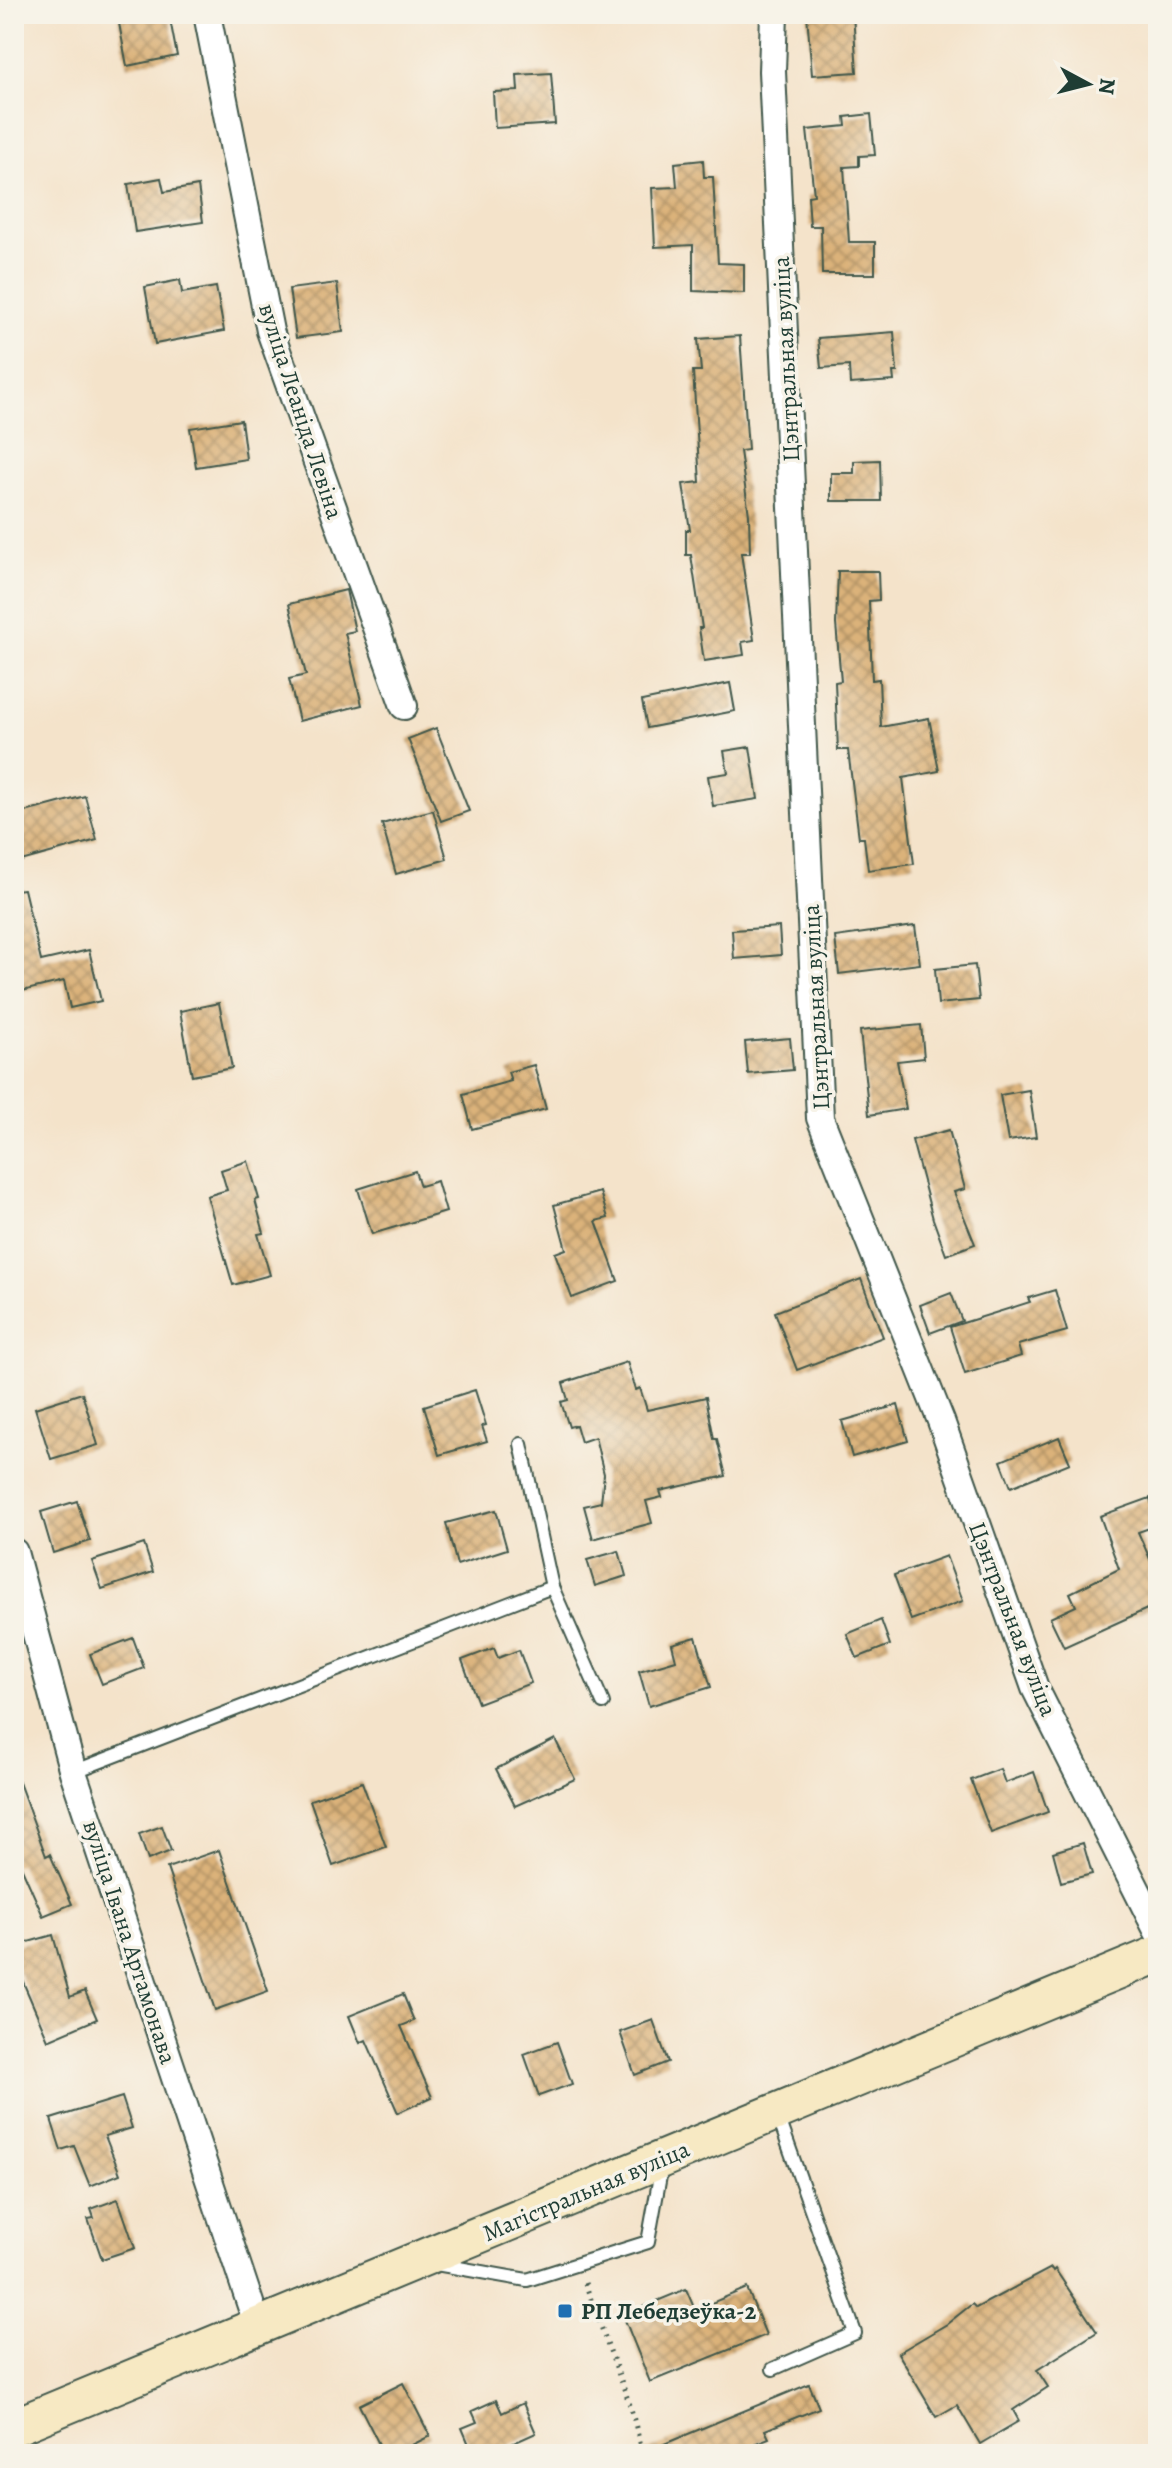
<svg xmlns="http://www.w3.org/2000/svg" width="1172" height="2468" viewBox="0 0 1172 2468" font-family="Alegreya,serif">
<defs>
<pattern id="building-cross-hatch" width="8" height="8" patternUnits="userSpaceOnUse" patternTransform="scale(2)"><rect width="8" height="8" fill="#dbb27a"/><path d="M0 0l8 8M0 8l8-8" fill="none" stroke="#b19265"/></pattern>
</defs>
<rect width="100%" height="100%" fill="#f7f3e8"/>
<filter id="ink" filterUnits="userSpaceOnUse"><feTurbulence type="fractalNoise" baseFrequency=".0125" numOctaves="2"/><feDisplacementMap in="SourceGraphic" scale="16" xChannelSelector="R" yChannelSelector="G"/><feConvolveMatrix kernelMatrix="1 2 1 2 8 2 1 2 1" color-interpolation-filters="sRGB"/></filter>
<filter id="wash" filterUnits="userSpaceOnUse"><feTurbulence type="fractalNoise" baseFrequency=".006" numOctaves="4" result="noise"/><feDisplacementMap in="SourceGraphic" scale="32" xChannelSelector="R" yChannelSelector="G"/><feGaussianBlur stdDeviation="1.8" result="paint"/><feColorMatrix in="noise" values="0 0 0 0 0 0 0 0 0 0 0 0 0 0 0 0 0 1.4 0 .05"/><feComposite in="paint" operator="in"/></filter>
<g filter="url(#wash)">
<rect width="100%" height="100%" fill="#f4e3ca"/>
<g id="blocks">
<g fill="url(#building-cross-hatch)">
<path d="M139 14H169L177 56 127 66 118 18Z"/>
<path d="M807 14H853L857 72 812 75Z"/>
<path d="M551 73 555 124 495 128 493 92 518 91 517 75Z"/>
<path d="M871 114 875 155 859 156V166L844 167 849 242H875V274H822L821 226H810L808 196 814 195 807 130 846 126 845 117Z"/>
<path d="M703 160 704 177H713L718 263 744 264V293L693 291V245L655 247 652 188 677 187 675 163Z"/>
<path d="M161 178 164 192 198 186 203 222 135 232 128 184Z"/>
<path d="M180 280 182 293 216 287 224 331 155 344 145 287Z"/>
<path d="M337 283 343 332 296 338 289 289Z"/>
<path d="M894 332 897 372H893L894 381 850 384 849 366 821 368 818 338Z"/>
<path d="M740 336 748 450 740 451 749 515 750 553H741L754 640 742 642 744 655 704 661 699 628H702L691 555H686V530H690L683 484 700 482 693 371H701L698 339Z"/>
<path d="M241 420 246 459 196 467 190 428Z"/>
<path d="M880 460 881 501H831V473H854V461Z"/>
<path d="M838 571H878L879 600 869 601 872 680 879 679 881 727 929 718 939 771 903 778 914 864 868 870 864 838H859L848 750H838L835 682 841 681 836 624Z"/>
<path d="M346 590 355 631 345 633 362 705 299 721 289 679 306 675 289 604Z"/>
<path d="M730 683 735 711 647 728 642 701Z"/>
<path d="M436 728 469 811 441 821 408 739Z"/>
<path d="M750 747 758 799 713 806 708 776 728 773 724 751Z"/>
<path d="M85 796 97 840 14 863V815Z"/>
<path d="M433 810 447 859 396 874 382 824Z"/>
<path d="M24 889 41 961 89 950 101 1001 70 1008 64 981 14 993V890Z"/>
<path d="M915 926 920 964 839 974 835 937Z"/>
<path d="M779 927 781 955 734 959 732 930Z"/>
<path d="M975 965 979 1000 938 1004 935 969Z"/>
<path d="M219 1003 232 1068 192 1076 180 1011Z"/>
<path d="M921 1025 924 1058 897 1061 906 1109 869 1115 860 1031Z"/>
<path d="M790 1038 793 1070 748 1074 745 1042Z"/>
<path d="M534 1065 546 1109 472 1129 463 1094 511 1081 508 1072Z"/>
<path d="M1029 1090 1036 1137 1008 1141 1000 1095Z"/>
<path d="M949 1130 965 1189 954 1192 975 1244 946 1255 933 1219 912 1140Z"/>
<path d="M248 1161 259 1199 255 1200 264 1233 258 1234 270 1275 233 1285 207 1196 227 1190 221 1170Z"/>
<path d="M415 1171 420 1186 437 1181 446 1212 372 1234 358 1189Z"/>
<path d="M600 1192 608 1218 596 1221 618 1281 572 1298 555 1253 566 1249 554 1205Z"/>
<path d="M861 1279 883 1337 797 1370 775 1312Z"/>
<path d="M1055 1290 1067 1331 1018 1345 1021 1356 965 1374 950 1327 1030 1302 1028 1298Z"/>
<path d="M951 1293 962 1321 930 1333 920 1305Z"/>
<path d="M627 1362 636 1390 640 1388 647 1410 706 1397 714 1439H717L726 1476 660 1491 662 1497 646 1501 652 1523 593 1539 584 1506 601 1502 604 1474 595 1437 581 1442 576 1425 569 1427 561 1402 568 1400 563 1383Z"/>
<path d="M475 1390 486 1425 482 1426 487 1441 439 1455 424 1406Z"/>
<path d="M82 1393 98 1445 51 1459 35 1408Z"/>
<path d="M898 1405 908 1441 852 1457 842 1421Z"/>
<path d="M1059 1437 1070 1463 1011 1487 1001 1461Z"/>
<path d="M1150 1498 1158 1525 1138 1532 1158 1577V1604L1064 1647 1050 1618 1076 1606 1070 1593 1119 1569 1100 1516Z"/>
<path d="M77 1501 90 1541 53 1553 41 1512Z"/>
<path d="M496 1510 507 1549 457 1565 446 1523Z"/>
<path d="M144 1544 153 1572 102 1589 92 1561Z"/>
<path d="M619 1551 626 1576 595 1586 587 1560Z"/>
<path d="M946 1556 963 1601 911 1620 894 1575Z"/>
<path d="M881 1620 890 1645 857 1658 847 1634Z"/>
<path d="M696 1637 711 1687 649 1706 639 1671 676 1660 672 1644Z"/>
<path d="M133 1638 144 1668 102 1684 90 1654Z"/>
<path d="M494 1648 498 1658 519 1650 531 1683 478 1703 462 1660Z"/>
<path d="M555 1739 575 1779 515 1806 496 1769Z"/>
<path d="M1000 1769 1005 1783 1034 1772 1048 1812 991 1833 971 1780Z"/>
<path d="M14 1777H17L46 1856 50 1854 72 1904 43 1916 20 1864 14 1866Z"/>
<path d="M362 1782 386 1847 333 1866 310 1800Z"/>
<path d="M162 1826 171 1851 148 1860 139 1834Z"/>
<path d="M1083 1843 1092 1874 1061 1882 1053 1852Z"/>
<path d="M219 1850 268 1991 215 2010 167 1868Z"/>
<path d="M53 1935 70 1997 85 1991 97 2019 48 2040 14 1961V1946Z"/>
<path d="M403 1994 414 2021 401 2026 432 2097 398 2113 366 2040 360 2043 349 2016Z"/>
<path d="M653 2020 668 2062 635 2075 620 2032Z"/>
<path d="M557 2042 572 2084 539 2096 524 2054Z"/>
<path d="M122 2097 132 2128 105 2136 120 2174 90 2186 74 2146 61 2150 51 2119Z"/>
<path d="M118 2199 135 2248 102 2259 88 2219 94 2218 91 2209Z"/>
<path d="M1051 2268 1053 2271 1055 2269 1097 2332 1037 2370 1048 2387 1013 2410 1019 2421 980 2444 957 2405 936 2417 898 2353 947 2324 972 2304 976 2308Z"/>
<path d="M747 2288 766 2335 650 2382 623 2315 686 2289 695 2310Z"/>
<path d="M403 2383 430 2436 394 2454H384L359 2405Z"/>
<path d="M809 2384 819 2408 765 2430 769 2438 729 2454H640Z"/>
<path d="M496 2400 502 2413 523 2403 536 2433 489 2454H473L462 2428 477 2422 472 2411Z"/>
</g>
</g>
</g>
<g filter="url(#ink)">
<use href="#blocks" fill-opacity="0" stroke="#3f564a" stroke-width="2"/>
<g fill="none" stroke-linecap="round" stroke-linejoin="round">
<defs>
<g id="service">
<path d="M552 1587 603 1703"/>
<path d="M73 1772 552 1587 521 1444"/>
<path d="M436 2264 527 2280 648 2242 662 2165"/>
<path d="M773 2369 855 2333 778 2116"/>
</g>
<g id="minor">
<path d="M207 14 270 331 404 706"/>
<path d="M774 14 772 71 820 1118 941 1421 1035 1688 1158 1932"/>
<path d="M14 1552 73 1772 258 2327"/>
</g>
<path id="secondary" d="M14 2427 1158 1954"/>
</defs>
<use href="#service" stroke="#3f564a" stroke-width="16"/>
<use href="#minor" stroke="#3f564a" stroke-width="30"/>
<use href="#secondary" stroke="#3f564a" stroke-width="40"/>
<path stroke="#3f564a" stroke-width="5" stroke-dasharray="2 6" stroke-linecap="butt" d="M585 2283 630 2405 643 2454"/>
<use href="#service" stroke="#fff" stroke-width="12"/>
<use href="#minor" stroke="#fff" stroke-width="26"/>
<use href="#secondary" stroke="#f7e9c3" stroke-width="36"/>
</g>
</g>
<rect fill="#1f6fb2" stroke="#f7f3e8" stroke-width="3" x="557" y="2303" width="16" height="16" rx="4"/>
<g text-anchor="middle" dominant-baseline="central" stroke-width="7" stroke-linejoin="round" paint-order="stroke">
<g font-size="24" fill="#1f3d34" stroke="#f7f3e8">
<text transform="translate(786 359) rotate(-93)">Цэнтральная вуліца</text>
<text transform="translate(301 411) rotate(72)">вуліца Леаніда Левіна</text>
<text transform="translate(816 1007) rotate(-93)">Цэнтральная вуліца</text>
<text transform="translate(1013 1619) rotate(69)">Цэнтральная вуліца</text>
<text transform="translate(130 1942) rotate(72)">вуліца Івана Артамонава</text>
<text transform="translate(586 2191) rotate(-23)">Магістральная вуліца</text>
</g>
<g font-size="24" font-weight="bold" fill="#1f3d34" stroke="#f7f3e8" text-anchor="start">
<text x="581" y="2311">РП Лебедзеўка-2</text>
</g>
</g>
<rect width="1172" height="2468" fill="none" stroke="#f7f3e8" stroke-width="48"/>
<g transform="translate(1088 84) rotate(97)" stroke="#f7f3e8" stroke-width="6" paint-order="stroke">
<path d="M0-6L14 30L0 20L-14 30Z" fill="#1f3d34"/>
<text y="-12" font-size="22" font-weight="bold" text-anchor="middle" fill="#1f3d34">N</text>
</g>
</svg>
